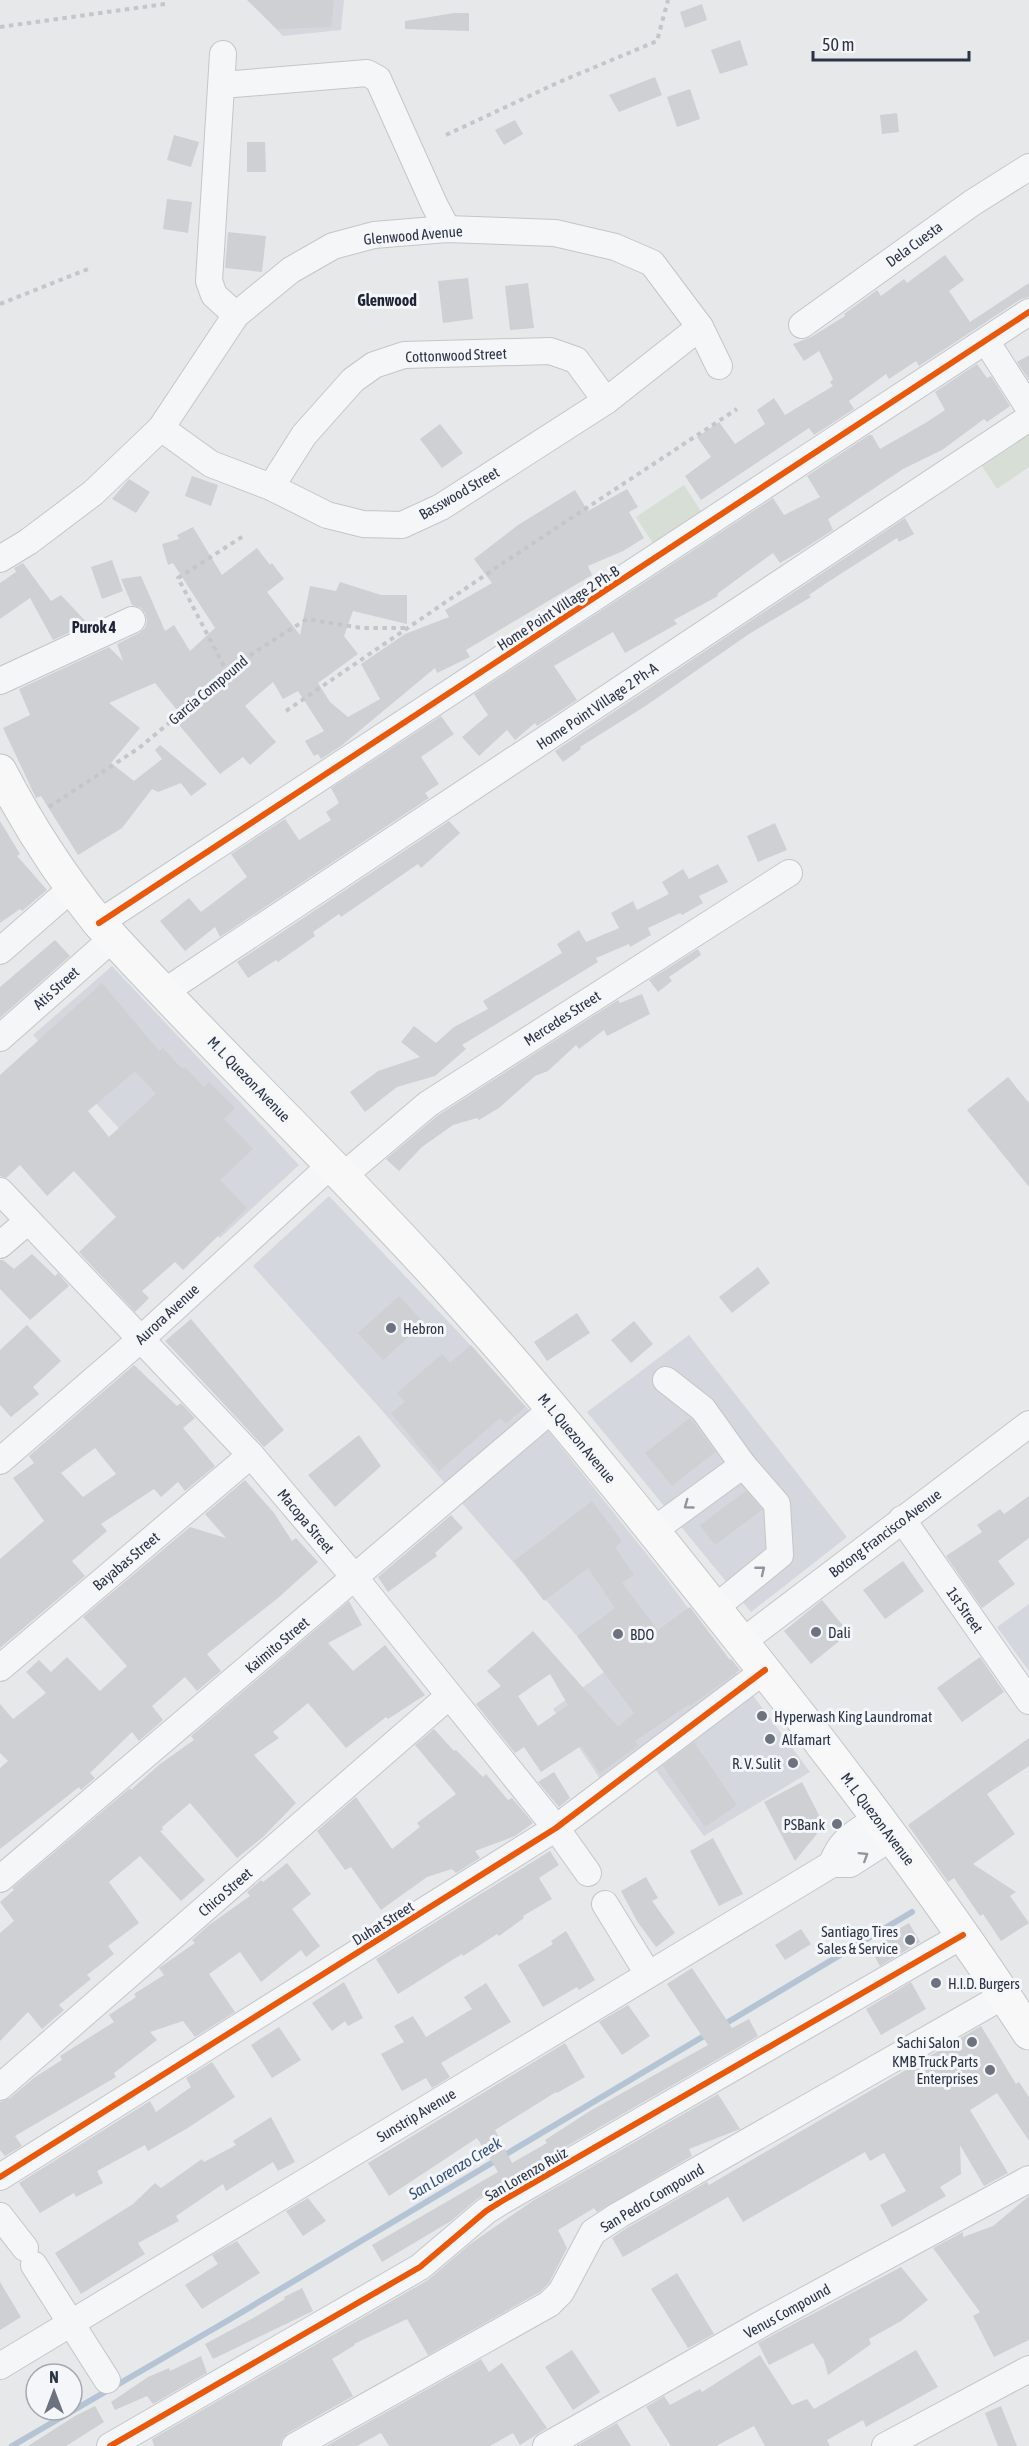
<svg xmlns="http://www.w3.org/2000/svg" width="1029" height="2446" viewBox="0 0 1029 2446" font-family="'Asap Condensed',sans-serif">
<rect width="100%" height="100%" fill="#e6e8ea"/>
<g fill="#d4d7dd">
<path d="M248 0H344L341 30 283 36Z"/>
<path d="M112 966 299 1165 220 1238 33 1035Z"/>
<path d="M329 1196 461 1335 550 1433 665 1577 810 1772 704 1836 641 1750 601 1780 553 1709 604 1672 577 1636 378 1406 253 1266Z"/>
<path d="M689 1335 847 1537 751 1612 587 1412Z"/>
<path d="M1029 1604V1671L997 1627Z"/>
</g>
<g fill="#d6ded6">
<path d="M1029 426V467L997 489 978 460Z"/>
<path d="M684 485 702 513 654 545 636 517Z"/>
</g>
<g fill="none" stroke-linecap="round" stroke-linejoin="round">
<g stroke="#b4c4d5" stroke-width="6">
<path d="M723 2025 912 1912"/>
<path d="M12 2446 227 2321 709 2033"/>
</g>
</g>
<g fill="#ced0d3" fill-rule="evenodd">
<path d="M247 0H334L331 27 277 29Z"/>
<path d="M702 4 707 20 685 28 680 12Z"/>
<path d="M454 13H469V31L405 29V21Z"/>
<path d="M740 40 748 65 720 74 711 50Z"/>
<path d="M655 77 662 95 619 112 609 95Z"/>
<path d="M690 89 700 119 677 127 667 97Z"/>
<path d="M897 113 899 132 882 134 880 115Z"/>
<path d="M515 120 523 134 504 145 495 130Z"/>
<path d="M174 135 199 142 191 167 167 160Z"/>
<path d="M247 142H265L266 172H247Z"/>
<path d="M167 199 192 202 188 233 163 229Z"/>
<path d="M228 232 266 236 262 272 225 268Z"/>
<path d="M945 255 964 280 949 291 970 322 1029 283V297L1021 299 919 366 916 361 889 379 886 374 849 401 854 409 814 435 809 428 701 500 685 476 711 457 697 437 719 422 735 444 765 424 757 410 774 398 785 415 833 386 830 382 833 379 819 351 804 361 793 344 811 337 845 316 844 314 877 290 881 296 904 279 907 283Z"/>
<path d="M468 278 473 319 443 323 438 281Z"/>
<path d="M528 283 534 328 510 330 505 286Z"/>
<path d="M1029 355V380L1017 362Z"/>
<path d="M977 364 987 378 991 376 1010 406 987 422 984 419 942 450 903 469 828 519 833 530 799 552 780 563 773 553 717 594 718 596 674 620 677 624 625 653 613 632 554 666 577 700 537 726 535 723 515 740 507 730 479 756 462 737 488 715 474 694 773 498 784 515 820 497 807 476 869 435H872L880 449 927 422 945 410 935 392Z"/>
<path d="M440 424 463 453 442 468 420 439Z"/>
<path d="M192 476 218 485 211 506 185 496Z"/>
<path d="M129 479 150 492 136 513 112 499Z"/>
<path d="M627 489 638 507 629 512 644 538 623 551 588 566 592 575 466 650 470 657 437 673 435 668 341 746 321 759 318 754 314 756 305 741 324 731 298 691 283 699 273 682 245 706 276 742 250 765 243 757 220 774 175 720 181 715 155 683 109 703 140 728 111 763 134 781 162 759 155 750 160 745 207 784 191 796 181 783 158 792 152 789 122 828 78 855 41 796 36 798 3 728 30 715 19 689 109 647 123 661 117 644 139 633 145 628 147 621 145 613 141 608 132 605 121 579 141 576 165 631 174 625 190 651 215 628 173 563 168 565 162 544 179 539 177 535 193 527 222 575 257 548 270 565 272 563 284 579 267 592 300 635 310 586 336 591 340 582 381 595H407V624L353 611 344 636 358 654 318 683 330 702 348 717 380 699 361 664 405 634 449 617 445 610 492 583 474 559 518 525 575 490 588 511Z"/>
<path d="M905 518 914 534 899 542 897 538 831 580 809 595 811 597 749 634 647 705 580 747 581 749 563 762 555 751Z"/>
<path d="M112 560 123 591 102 599 91 567Z"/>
<path d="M23 563 51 601 61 595 88 624 53 640 30 598 0 619V583L16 572 14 568Z"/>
<path d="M441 716 454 734 421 757 439 784 425 793 429 798 220 937 215 927 185 951 160 921 189 898 201 912 247 877 231 854 285 819 299 840 331 820 326 812 339 803 331 788Z"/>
<path d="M0 821 20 854 17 856 47 890 22 911 20 909 0 923Z"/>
<path d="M449 821 460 833 421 868 418 864 341 917 339 914 313 932 315 936 278 962 276 960 248 978 237 962Z"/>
<path d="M775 823 787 850 758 862 747 836Z"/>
<path d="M718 864 728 882 699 896 703 903 682 915 680 913 648 928 651 935 630 947 629 944 596 958 598 962 462 1045 466 1049 435 1076 397 1087 365 1112 350 1092 378 1071 420 1057 401 1042 414 1026 436 1043 454 1027 488 1009 483 1001 562 953 557 944 579 930 586 942 619 928 611 913 633 901 637 910 669 894 662 882 683 869 689 879Z"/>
<path d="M55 940 70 956 0 1018V987Z"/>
<path d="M698 949 701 955 669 977 672 981 658 992 649 980Z"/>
<path d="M102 983 159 1051 163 1048 182 1069 185 1067 204 1087 209 1082 235 1108 224 1119 253 1149 220 1180 247 1208 183 1270 175 1262 142 1291 149 1298 135 1312 79 1252 116 1217 74 1171 47 1196 20 1165 6 1178 0 1176V1075ZM135 1071 156 1094 109 1137 88 1111Z"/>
<path d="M642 994 650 1014 607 1036 604 1030 579 1049 576 1045 548 1071 535 1076 499 1108 479 1120 477 1118 453 1125 422 1147 399 1171 386 1159 437 1116 618 1000 620 1003Z"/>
<path d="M1008 1077 1029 1103V1187L967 1110Z"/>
<path d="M32 1254 55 1276 58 1273 69 1286 30 1320 0 1289V1260H3L14 1269Z"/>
<path d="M758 1267 770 1283 732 1313 719 1297Z"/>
<path d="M399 1296 424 1323 383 1360 358 1333Z"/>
<path d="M577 1313 590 1333 547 1361 534 1342Z"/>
<path d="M191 1319 284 1430 264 1447 165 1341Z"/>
<path d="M634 1321 653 1344 631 1363 611 1340Z"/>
<path d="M27 1325 61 1361 33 1387 39 1394 11 1417 0 1405V1350Z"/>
<path d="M471 1345 525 1407 506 1424 500 1418 439 1471 391 1413 405 1402 397 1393 442 1354 450 1363Z"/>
<path d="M134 1365 177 1406 181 1403 195 1418 183 1428 215 1466 185 1491 178 1482 161 1497 154 1489 101 1524 107 1531 72 1561 85 1576 0 1648V1559L44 1521 13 1478 34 1463 29 1456ZM95 1448 116 1474 83 1497 61 1473Z"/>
<path d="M690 1418 715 1452 672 1486 645 1453Z"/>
<path d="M359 1435 381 1466 335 1507 308 1475Z"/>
<path d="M245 1480 274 1513 292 1541 296 1538 318 1562 278 1598 207 1654 221 1671 197 1691 185 1677 152 1706 163 1720 139 1741 132 1732 90 1773 95 1778 81 1790 79 1787 0 1849V1768L8 1761 0 1753V1704L13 1719 46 1693 26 1672 39 1660 51 1672 67 1657 100 1691 127 1666 83 1617 190 1527 226 1538 205 1514Z"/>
<path d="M746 1491 762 1510 715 1545 700 1525Z"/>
<path d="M1029 1496V1538L998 1561 1015 1584 982 1608 946 1556 982 1532 977 1525 1000 1509 1004 1514Z"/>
<path d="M592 1501 622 1541 615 1547 634 1575 622 1583 658 1630 690 1607 730 1660 731 1659 740 1670 690 1706 688 1705 635 1741 638 1746 600 1773 581 1746 541 1772 524 1747 515 1753 476 1704 501 1686 487 1671 533 1631 618 1727 634 1713 577 1636 615 1608 588 1568 544 1601 514 1561ZM550 1674 568 1705 538 1726 518 1696Z"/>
<path d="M451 1515 463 1528 435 1553 437 1556 388 1592 378 1577Z"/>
<path d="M903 1561 924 1591 885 1619 863 1590Z"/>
<path d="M822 1600 849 1633 811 1664 784 1631Z"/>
<path d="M349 1601 362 1625 328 1643 353 1671 385 1645 425 1695 388 1719 386 1717 346 1748 308 1703 273 1732 279 1738 254 1755 296 1803 263 1837 237 1858 190 1803 162 1827 163 1830 160 1831 205 1880 181 1901 140 1856 109 1882 139 1923 108 1946 114 1954 87 1975 91 1979 59 2005 64 2010 42 2029 28 2012 0 2041V1933L14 1921 0 1902 14 1890 12 1888 130 1788 131 1790 160 1764 194 1740 191 1736Z"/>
<path d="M980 1657 1004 1692 962 1722 937 1688Z"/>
<path d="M434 1729 454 1751 456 1750 483 1777 486 1774 508 1800 512 1798 533 1823 515 1836 475 1851 480 1858 456 1873 452 1869 427 1877 381 1910 351 1867 345 1870 317 1831 356 1797 392 1849 420 1827 417 1823 456 1794 415 1745Z"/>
<path d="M1029 1738V1766L987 1794 1015 1834 973 1864 1016 1892 1010 1896 1029 1923 1001 1941 983 1914 980 1916 954 1878 948 1882 908 1825Z"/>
<path d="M694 1742 737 1805 705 1827 663 1766Z"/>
<path d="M554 1772 570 1798 559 1807 538 1782Z"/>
<path d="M802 1782 824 1825 795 1861 764 1802Z"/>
<path d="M713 1838 743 1894 719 1906 690 1851Z"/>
<path d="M550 1851 559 1865 539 1878 552 1899 523 1916 524 1918 499 1936 497 1934 463 1956 462 1954 398 1994 376 1959Z"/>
<path d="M287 1863 311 1894 292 1909 320 1946 306 1957 301 1950 261 1982 240 1952 209 1974 235 2012 195 2037 183 2021 150 2032 157 2040 114 2073 116 2077 15 2136 22 2146 5 2156 0 2150V2102L10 2098 35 2077 62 2060 60 2056 114 2022 109 2015 136 1997 134 1994 164 1975 159 1968 195 1943 192 1940 209 1925 250 1896 247 1892 261 1880 263 1882Z"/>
<path d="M646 1877 658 1898 652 1901 675 1933 656 1947 637 1921 621 1891Z"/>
<path d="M909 1923 920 1942 880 1966 871 1950 897 1934 895 1931Z"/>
<path d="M801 1929 811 1944 785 1960 775 1945Z"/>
<path d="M566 1931 595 1980 579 1990 577 1987 543 2007 518 1965 553 1944 551 1941Z"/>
<path d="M692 1968 732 2028 749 2019 758 2036 494 2188 476 2200 451 2221 382 2262 372 2245 498 2172 477 2138 389 2196 368 2163 565 2043 585 2077 557 2093 556 2092 495 2130 512 2163 547 2143 545 2140 590 2111 708 2045 667 1984Z"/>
<path d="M344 1982 363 2018 348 2026 345 2021 332 2031 312 2003Z"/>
<path d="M911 1982 926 2009 881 2035 866 2009Z"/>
<path d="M486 1983 511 2022 441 2063 450 2077 432 2088 426 2078 402 2091 381 2054 404 2042 394 2026 413 2016 426 2037 472 2009 464 1997Z"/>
<path d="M628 2005 650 2036 622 2055 599 2022Z"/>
<path d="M981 2026 1016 2084 1019 2082 1029 2097V2141L997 2093 970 2110 1008 2173 984 2186 960 2145 961 2174 940 2187 946 2196 892 2227 880 2205 906 2191 884 2153 870 2161 865 2152 743 2222 728 2197 623 2257 612 2238 627 2228 707 2182 709 2185Z"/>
<path d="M279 2027 301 2060 272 2078 251 2045Z"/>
<path d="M212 2062 235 2097 186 2129 148 2151 145 2145 97 2171 103 2183 76 2197 74 2193 40 2213 19 2183 150 2101 156 2112 191 2087 186 2078Z"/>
<path d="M718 2094 740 2129 689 2149 692 2156 597 2212 594 2208 558 2230 567 2248 549 2283 540 2292 428 2355 407 2319 354 2344 355 2345 332 2359 353 2396 288 2433 282 2439 280 2446H154L152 2439 428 2280 470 2244 534 2200Z"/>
<path d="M271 2117 295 2162 278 2171 273 2162 226 2191 223 2184 176 2216 179 2221 138 2243 145 2254 81 2294 55 2253 133 2204 155 2183 161 2188 202 2159 204 2162 236 2145 233 2141Z"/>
<path d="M1029 2196V2340L994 2357 973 2316 980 2312 933 2248 963 2232V2237L993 2226Z"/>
<path d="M308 2198 326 2221 303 2236 286 2211Z"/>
<path d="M237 2241 260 2273 202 2309 185 2285 218 2264 212 2255Z"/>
<path d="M901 2267 928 2300 901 2321 869 2339 871 2344 828 2375 824 2360 813 2343 769 2365 758 2343Z"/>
<path d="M677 2273 714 2334 688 2348 651 2289Z"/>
<path d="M0 2282 21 2317 0 2330Z"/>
<path d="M302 2288 313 2311 213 2359 205 2344 255 2317 285 2299 284 2297Z"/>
<path d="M572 2350 600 2392 573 2410 545 2367Z"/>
<path d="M916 2350 938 2387 866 2427 863 2420 827 2440 830 2446H765L754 2426 716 2446H671L646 2407 664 2396 670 2405 700 2389 702 2392 760 2355 792 2405 807 2399 814 2409Z"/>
<path d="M201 2356 207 2373 153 2404 147 2396 115 2410 111 2402 148 2377 169 2368 170 2371Z"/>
<path d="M481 2359 489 2372 502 2363 547 2428 520 2445 513 2433 490 2446H389L381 2433 357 2446H326Z"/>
<path d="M95 2406 104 2422 66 2446H28L75 2416Z"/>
<path d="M1001 2406 1017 2446H998L985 2413Z"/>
<path d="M617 2423 631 2446H576Z"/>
</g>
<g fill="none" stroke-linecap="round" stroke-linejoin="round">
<defs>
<g id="minor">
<path d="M223 54 209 281 214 295 236 315"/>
<path d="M222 85 367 73 378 79 434 204 447 229"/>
<path d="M802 325 972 203 1029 167"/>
<path d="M986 341 1029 408"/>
<path d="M161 428 211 464 271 487 327 515 363 524 402 525 441 507 606 401 700 327"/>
<path d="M271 487 304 435 353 380 374 365 404 355 550 351 576 360 606 401"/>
<path d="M0 559 28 542 93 493 161 428 236 315 291 270 333 246 374 235 447 229 555 233 615 247 652 263 700 327 719 366"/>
<path d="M0 681 132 620"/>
<path d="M99 923 1029 312"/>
<path d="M0 951 71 889"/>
<path d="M164 992 1029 418"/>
<path d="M0 1038 113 938"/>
<path d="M343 1176 428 1104 789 873"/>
<path d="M0 1191 251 1455 355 1578 556 1828 588 1873"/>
<path d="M0 1245 28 1221"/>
<path d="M666 1380 703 1409 743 1465"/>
<path d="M0 1461 141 1339 332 1164"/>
<path d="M902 1519 1029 1701"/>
<path d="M654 1530 743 1465 777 1504 780 1555 716 1607"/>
<path d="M742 1642 1029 1424"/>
<path d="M0 1668 251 1455"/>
<path d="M832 1864H850L892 1837"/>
<path d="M832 1864C840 1839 857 1832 878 1818"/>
<path d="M0 1879 552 1409"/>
<path d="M605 1904 648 1974"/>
<path d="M0 2087 449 1696"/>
<path d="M0 2177 556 1828 765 1670"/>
<path d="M0 2216 25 2248"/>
<path d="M34 2265 107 2380"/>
<path d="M0 2366 832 1864"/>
<path d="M110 2446 420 2267 486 2211 502 2201 963 1935"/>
<path d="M295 2446 549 2304 561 2292 593 2232 619 2215 1005 1995"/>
<path d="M546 2446 765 2322 1029 2179"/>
<path d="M885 2446 1029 2369"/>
</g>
<path id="major" d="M0 771C28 825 60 875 99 923 216 1052 344 1172 461 1303 560 1413 652 1529 744 1645 844 1770 941 1898 1029 2033"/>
</defs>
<use href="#minor" stroke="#c4c6c8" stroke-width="28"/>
<use href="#major" stroke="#c2c5c8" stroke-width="35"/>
<g stroke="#c5c6ca" stroke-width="4" stroke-dasharray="4.5 4.5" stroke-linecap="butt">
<path d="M0 27 165 4V0"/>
<path d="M446 135 557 83 657 41 668 0"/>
<path d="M0 304 88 269"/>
<path d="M228 674 178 578 245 535"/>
<path d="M286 711 500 565 737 409"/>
<path d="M49 807 139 748 253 653 307 619 361 628H408"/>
</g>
<use href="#minor" stroke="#f5f6f7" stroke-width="26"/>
<use href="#major" stroke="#f8f8f8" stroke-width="33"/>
<defs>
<g id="cycleway">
<path d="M99 923 1029 312"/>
<path d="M0 2177 556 1828 765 1670"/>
<path d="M110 2446 420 2267 486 2211 502 2201 963 1935"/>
</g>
</defs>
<use href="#cycleway" stroke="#f4f6f9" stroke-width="10"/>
<use href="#cycleway" stroke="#e8590c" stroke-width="6"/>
</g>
<defs><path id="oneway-chevron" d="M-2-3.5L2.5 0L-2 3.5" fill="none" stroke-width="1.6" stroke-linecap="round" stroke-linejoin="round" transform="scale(1.5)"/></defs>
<g stroke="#90959e">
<use href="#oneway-chevron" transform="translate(688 1505) rotate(144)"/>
<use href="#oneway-chevron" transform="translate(761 1570) rotate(-39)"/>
<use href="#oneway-chevron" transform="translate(864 1856) rotate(-32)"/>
</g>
<g fill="#6c737f" stroke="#f4f6f9" stroke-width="2">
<circle cx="391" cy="1328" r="6"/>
<circle cx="816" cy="1632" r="6"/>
<circle cx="618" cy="1634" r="6"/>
<circle cx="762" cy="1716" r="6"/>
<circle cx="770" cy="1739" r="6"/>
<circle cx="793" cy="1763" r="6"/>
<circle cx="837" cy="1824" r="6"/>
<circle cx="910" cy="1940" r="6"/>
<circle cx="936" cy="1983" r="6"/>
<circle cx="972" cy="2042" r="6"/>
<circle cx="990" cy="2070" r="6"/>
</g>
<g text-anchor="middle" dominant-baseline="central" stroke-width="6" stroke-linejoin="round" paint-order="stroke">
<g font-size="15" fill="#2b3445" stroke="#f4f6f9">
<text transform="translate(413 235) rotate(-5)">Glenwood Avenue</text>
<text transform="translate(914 244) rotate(-36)">Dela Cuesta</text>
<text transform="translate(456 355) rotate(-2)">Cottonwood Street</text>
<text transform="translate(459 493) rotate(-30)">Basswood Street</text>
<text transform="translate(558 608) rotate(-33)">Home Point Village 2 Ph-B</text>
<text transform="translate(208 690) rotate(-40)">Garcia Compound</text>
<text transform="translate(597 706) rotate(-34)">Home Point Village 2 Ph-A</text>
<text transform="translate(56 988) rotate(-42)">Atis Street</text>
<text transform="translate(562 1018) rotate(-33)">Mercedes Street</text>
<text transform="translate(249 1079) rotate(46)">M. L. Quezon Avenue</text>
<text transform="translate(167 1314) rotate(-43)">Aurora Avenue</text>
<text transform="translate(577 1438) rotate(50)">M. L. Quezon Avenue</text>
<text transform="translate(306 1521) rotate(50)">Macopa Street</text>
<text transform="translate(885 1533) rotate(-37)">Botong Francisco Avenue</text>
<text transform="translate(126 1561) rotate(-40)">Bayabas Street</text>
<text transform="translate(965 1610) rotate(55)">1st Street</text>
<text transform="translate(277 1645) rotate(-40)">Kaimito Street</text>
<text transform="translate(878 1819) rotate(53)">M. L. Quezon Avenue</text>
<text transform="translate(225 1892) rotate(-41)">Chico Street</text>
<text transform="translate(383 1923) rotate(-32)">Duhat Street</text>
<text transform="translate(416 2115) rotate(-31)">Sunstrip Avenue</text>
<text transform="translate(526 2174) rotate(-30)">San Lorenzo Ruiz</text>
<text transform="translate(652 2198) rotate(-31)">San Pedro Compound</text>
<text transform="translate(787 2311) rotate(-29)">Venus Compound</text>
</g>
<g font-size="15" fill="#2b3445" stroke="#f4f6f9" text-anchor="start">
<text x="403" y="1328">Hebron</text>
<text x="828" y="1632">Dali</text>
<text x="630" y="1634">BDO</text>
<text x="774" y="1716">Hyperwash King Laundromat</text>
<text x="782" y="1739">Alfamart</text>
<text x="781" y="1763" text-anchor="end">R. V. Sulit</text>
<text x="825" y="1824" text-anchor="end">PSBank</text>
<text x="898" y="1931" text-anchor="end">Santiago Tires<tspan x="898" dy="17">Sales &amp; Service</tspan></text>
<text x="948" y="1983">H.I.D. Burgers</text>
<text x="960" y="2042" text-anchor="end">Sachi Salon</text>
<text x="978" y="2061" text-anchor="end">KMB Truck Parts<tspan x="978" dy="17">Enterprises</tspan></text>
</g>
<g font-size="16" font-weight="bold" fill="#1d2536" stroke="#f4f6f9">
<text x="387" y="300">Glenwood</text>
<text x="94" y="627">Purok 4</text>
</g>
<g font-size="16" font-style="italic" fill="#34527a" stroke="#f4f6f9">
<text transform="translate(455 2168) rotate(-31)">San Lorenzo Creek</text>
</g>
</g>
<g transform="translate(54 2392)"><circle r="28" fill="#f4f6f9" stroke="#a4a8b1" stroke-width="1.5"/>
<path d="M0-4.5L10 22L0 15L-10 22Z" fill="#6c737f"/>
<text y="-9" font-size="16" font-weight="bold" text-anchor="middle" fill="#2b3445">N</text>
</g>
<path d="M813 51v9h156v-9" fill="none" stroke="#2b3445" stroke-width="3"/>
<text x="822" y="51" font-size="18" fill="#2b3445" stroke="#f4f6f9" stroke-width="4.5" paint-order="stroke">50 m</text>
</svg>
